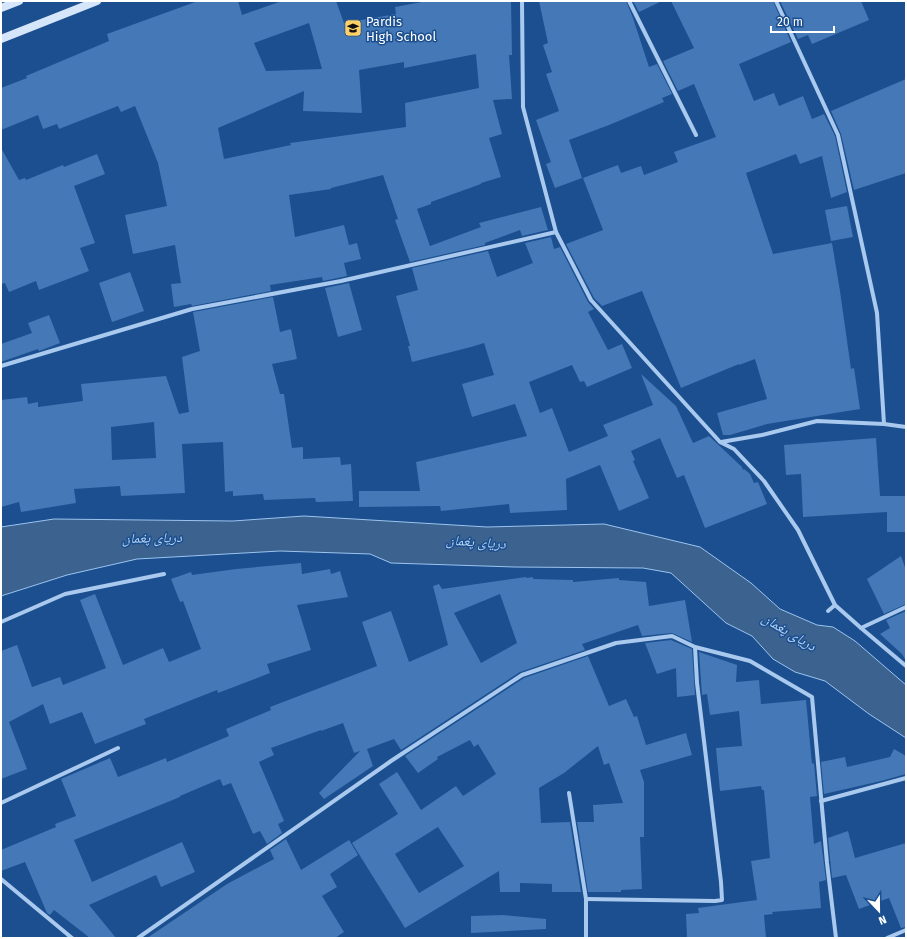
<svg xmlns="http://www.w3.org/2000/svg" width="907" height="939" viewBox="0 0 907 939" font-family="'Fira Sans','Noto Naskh Arabic',sans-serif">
<rect width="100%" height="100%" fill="#1b4f8f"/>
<path fill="#3c6290" stroke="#9cc4f0" d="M304 516 487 527 604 524 700 547 751 583 780 609 817 625 833 627 855 641 906 685V738L869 714 825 681 795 672 773 659 752 636 726 623 671 573 643 568 514 567 391 563 370 554 280 551 137 559 67 575 1 596V527L54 519 233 521Z"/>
<g fill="#4478b7" fill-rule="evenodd">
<path d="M198 1H238L242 15 282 1H336L344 23 396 14 395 7 427 1H511L512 55H509L512 99 493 100 502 134 489 138 501 177 481 183V184L431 202V204L417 209 430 246 481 227 479 223 541 207 548 230 522 236 520 230 485 243V245L410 262 395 220 398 219 383 175 331 188V189L289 195 295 237 344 225 349 245 357 243 361 259 344 263 347 276 323 281 322 277 270 285 271 291 192 306 191 304 174 307 171 284 181 283 175 245 133 254 125 215 167 206 158 163 135 106 121 112 118 106 59 129 57 124 43 129 38 115 1 130V88L27 78 26 76 109 41 107 34ZM309 23 322 69 266 71 254 43ZM476 54 479 88 405 103 406 127 290 143 291 145 224 159 218 128 304 91 303 111 362 113 359 70 404 62V68Z"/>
<path d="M539 1H626L633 18 649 67 657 64 672 94 662 98 664 102 609 125 569 140 582 178 555 188 546 164 551 162 536 120 559 111 546 74 552 72 543 45 548 43Z"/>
<path d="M633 1H662L639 12Z"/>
<path d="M671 1H773L791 42 739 64 754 101 774 93 779 106 803 96 812 119 824 114 835 136 847 192 831 198 822 156 800 164 796 154 746 173 773 254 832 243 840 291 851 369 854 368 860 409 767 424 730 435H723L717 413 767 399 755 359 739 365V364L681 388 642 291 602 306 594 298 566 244 603 230 583 178 618 165 621 173 641 166 644 175 678 162 674 152 716 137 694 84 678 91 663 61 694 48Z"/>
<path d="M780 1H861L869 20 812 44 808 35 798 39Z"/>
<path d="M906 79V173L854 190 841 134 831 111Z"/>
<path d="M1 148 19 180 25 178 26 180 63 165 64 167 97 154 105 174 74 186 95 243 80 248 89 271 39 290 36 281 9 292 5 283 1 284Z"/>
<path d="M847 206 853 237 831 241 825 210Z"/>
<path d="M551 237 554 249 560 247 588 302 594 309 588 312 608 350 622 344 632 368 587 387 584 381 580 382 572 365 529 382 540 413 552 408 569 452 608 436 603 425 653 405 641 374 676 406 693 443 709 436 742 467 743 470 744 469 750 474 754 483 758 482 767 504 705 528 684 475 677 478 660 438 631 451 635 460 633 461 649 498 619 511 600 465 566 479 567 510 510 513 509 504 441 511 440 506 359 507V491H420L416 462 527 436 515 404 472 417 462 384 494 375 484 343 471 347 412 362 408 346H410L396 296 418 290 412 268 488 251 497 277 533 263 525 243Z"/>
<path d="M130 272 144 311 112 322 99 283Z"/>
<path d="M349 283 362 330 338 337 325 288Z"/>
<path d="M273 297 280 332 291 329 297 359 272 364 280 394H284L292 448 303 447V459L340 457 341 465 351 464 353 501 316 502 315 498 264 500 263 494 233 496V491L225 492 223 442 182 444 185 493 121 496 120 486 74 489 76 503 21 512 19 502 1 507V400L27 397 28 404 38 402V407L83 401 81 384 166 376 179 414 189 412 182 357 200 351 193 312ZM154 422 156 458 112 460 111 427Z"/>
<path d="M49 315 60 343 39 351 38 349 1 362V344L32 333 28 323Z"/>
<path d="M876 438 880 496H906V532H887V512L803 517 801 474 786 475 784 445Z"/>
<path d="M901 556 906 570V604L884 614 867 579Z"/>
<path d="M301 563 302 574 330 569 331 574 340 571 348 597 297 605 311 650 267 664 270 673 218 693 217 690 189 701 144 719 146 724 95 744 82 712 50 724 43 704 9 722 27 769 1 779V651L17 645 32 687 60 677 63 685 106 668 80 600 95 594 123 665 163 648 169 662 201 649 183 601 180 602 171 579 191 572 192 575 236 569Z"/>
<path d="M526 577 527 578 533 577V579L573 580V582L619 578V580L646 582 649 606 685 600 692 642 672 633 642 636 638 625 582 644 585 650 520 672 401 750 394 739 367 749 373 766 324 799 319 793 360 751 354 753 343 723 321 731V730L271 748 274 755 259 762 284 821 278 824 282 833 267 844 260 831 253 834 231 783 223 786 220 779 180 796V797L74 840 92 882 182 842 195 872 161 887 156 875 89 905 116 938H90L54 910 50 915 47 913 25 862 1 871V850L56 827 55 824 76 816 61 779 110 758 118 777 166 758 167 762 229 736 226 729 271 710 270 707 377 666 362 622 391 611 409 662 448 645 433 586 439 584 442 589ZM500 594 517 643 481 663 454 613Z"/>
<path d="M906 611V661L902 654 880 634 890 628 886 620Z"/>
<path d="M671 640 692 649 695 695 677 697 676 668 657 674 645 643Z"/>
<path d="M699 652 737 665 736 682 759 680 761 704 806 700 812 764 814 763 817 796 810 797 814 844 821 841 826 880 819 882 821 908 772 912 773 914 764 915 766 938H687L686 914 699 913 698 908 757 900 751 861 770 858 764 790H762L761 786 720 791 716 748 742 746 739 711 710 715 707 694 702 695Z"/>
<path d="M588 656 609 706 626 699 634 717 637 716 646 745 686 733 692 755 640 770 644 782V837H640L642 889 621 890V892H588L577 822H594L593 805 623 803 609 763 604 765 598 746 564 773 539 788 541 823 570 822 581 892H552V884L520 883V892H500L499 871 405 928 352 843 398 814 379 784 397 772 421 810 456 786 463 796 496 774 478 744 474 747 470 740 437 757 438 759 418 773 405 756 524 678ZM438 827 464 866 419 893 395 854Z"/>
<path d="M894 749 906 756V774L881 781 824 794 821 762 845 757 847 767 890 757Z"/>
<path d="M848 831 855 858 906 843V927L901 928 889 898 859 909 846 875 832 878 828 838Z"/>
<path d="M286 839 301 870 349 840 358 855 330 874 337 887 322 896 344 932 335 938H147L227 884 274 859 270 850Z"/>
<path d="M503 915 546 919V929L471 933V916Z"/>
</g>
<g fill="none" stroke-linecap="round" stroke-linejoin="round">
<g stroke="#a9c9ee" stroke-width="4">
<path d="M522 1 523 107 556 232 591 300 720 442 734 449 764 481 798 530 835 605 861 628 906 607"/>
<path d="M629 1 696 135"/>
<path d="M776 1 838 135 877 313 884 424"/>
<path d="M1 366 192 309 341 281 556 232"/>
<path d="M721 442 762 435 817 421 884 424 906 427"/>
<path d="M828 611 835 605"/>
<path d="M1 622 65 594 164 574"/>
<path d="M861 628 906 666"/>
<path d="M695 647 750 661 812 697 827 863 836 938"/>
<path d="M569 793 586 899V938"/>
<path d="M821 801 906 778"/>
<path d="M1 803 118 748"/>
<path d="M1 879 72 938"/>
<path d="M138 938 391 761 522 675 616 643 672 636 695 647 697 683 721 882 722 900 715 901 586 899"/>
<path d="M887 938 906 930"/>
</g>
<g stroke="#d6e6fa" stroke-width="8">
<path d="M1 8 19 1"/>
<path d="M1 39 97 1"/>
</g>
</g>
<defs>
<symbol id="school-square" viewBox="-11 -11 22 22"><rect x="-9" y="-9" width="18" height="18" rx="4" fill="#ffd166" stroke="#1b4f8f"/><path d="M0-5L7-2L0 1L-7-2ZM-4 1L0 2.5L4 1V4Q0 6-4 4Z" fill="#111"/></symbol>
</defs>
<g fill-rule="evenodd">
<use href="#school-square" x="343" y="18" width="20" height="20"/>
</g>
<g text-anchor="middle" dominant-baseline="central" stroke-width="3" stroke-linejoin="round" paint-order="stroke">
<g font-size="13" fill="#fff" stroke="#1b4f8f" text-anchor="start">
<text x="366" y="21">Pardis<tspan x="366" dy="15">High School</tspan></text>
</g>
<g font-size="14" font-style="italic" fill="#b5d3f5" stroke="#1b4f8f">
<text transform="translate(152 538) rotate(-1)">دریای پغمان</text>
<text transform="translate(476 542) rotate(4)">دریای پغمان</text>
<text transform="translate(789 632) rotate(31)">دریای پغمان</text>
</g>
</g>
<rect width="907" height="939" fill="none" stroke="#ffffff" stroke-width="4"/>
<g transform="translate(879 911) rotate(158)" stroke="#1b4f8f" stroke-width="3" paint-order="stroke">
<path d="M0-3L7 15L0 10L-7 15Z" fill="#ffffff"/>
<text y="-6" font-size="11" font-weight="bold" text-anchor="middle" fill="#ffffff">N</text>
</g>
<path d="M771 26v6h63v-6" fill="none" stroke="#ffffff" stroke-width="2"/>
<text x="777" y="26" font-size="12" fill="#ffffff" stroke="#1b4f8f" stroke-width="3" paint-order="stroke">20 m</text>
</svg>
